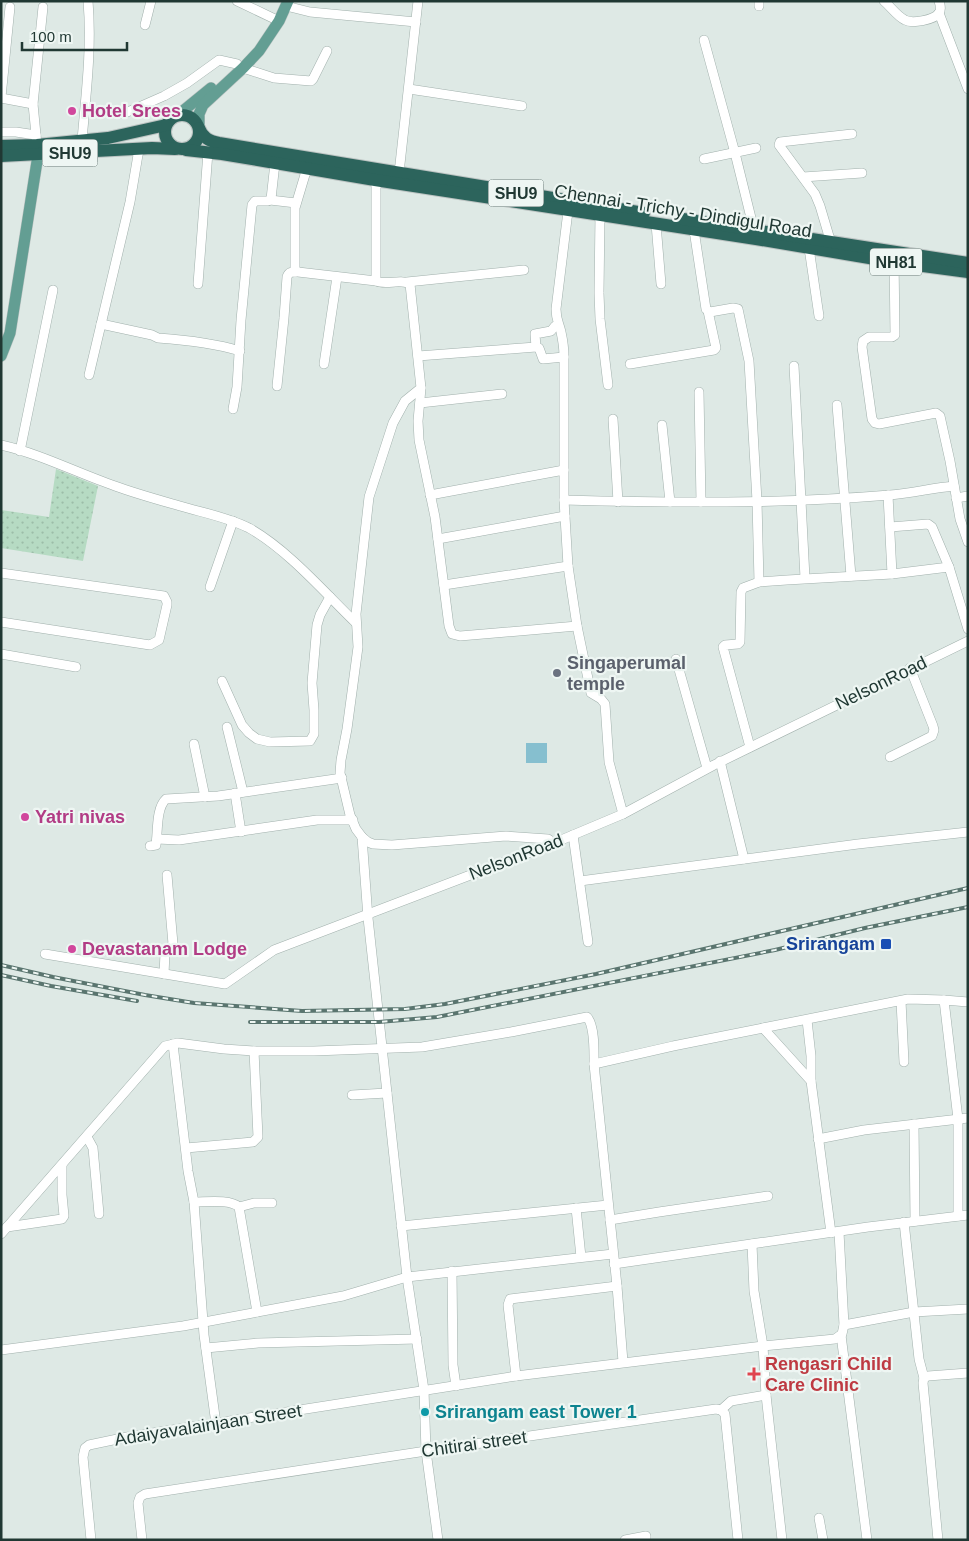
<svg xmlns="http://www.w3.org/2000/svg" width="969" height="1541" viewBox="0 0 969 1541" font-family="Arial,sans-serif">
<defs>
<pattern id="grass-dots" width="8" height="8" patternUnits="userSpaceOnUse" patternTransform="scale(1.25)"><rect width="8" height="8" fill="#b6dbc3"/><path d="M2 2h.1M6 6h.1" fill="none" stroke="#9cbda8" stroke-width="1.8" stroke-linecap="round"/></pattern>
</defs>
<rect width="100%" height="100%" fill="#dee9e5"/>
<path fill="url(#grass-dots)" d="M56 469 98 486 83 561 1 548V510L49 517Z"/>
<rect fill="#86bfcf" x="526" y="743" width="21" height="20"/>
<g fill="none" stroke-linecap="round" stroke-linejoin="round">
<defs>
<g id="minor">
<path d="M237 1 279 21"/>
<path d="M884 1C891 7 897 16 905 20 912 24 934 20 939 13 942 9 940 5 939 1"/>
<path d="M286 6 310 12 416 22"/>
<path d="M759 6V1"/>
<path d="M939 13 968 89"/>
<path d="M145 25 151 1"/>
<path d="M704 40 735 153 755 234"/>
<path d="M243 68 274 78 311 81 313 79 327 51"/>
<path d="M409 89 522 106"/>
<path d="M1 97 10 7"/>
<path d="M1 98 33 104"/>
<path d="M123 114 164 96 187 83 219 60 237 64"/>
<path d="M1 132H16L36 135"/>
<path d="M82 140C86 94 92 47 88 1"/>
<path d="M37 145 33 104 43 7"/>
<path d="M704 159 756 148"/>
<path d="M399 173 418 1"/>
<path d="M376 175V281C387 286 399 278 410 284L421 388 405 401 393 423 369 497 356 614 358 647 347 729 341 760 340 773 350 815 356 829 362 837 368 842 373 844 392 845 506 836 548 839 554 843"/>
<path d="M803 177 862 173"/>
<path d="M270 200 296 203"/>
<path d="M568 211 556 309C556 320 559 323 561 332 563 341 564 349 564 357V500C672 503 782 504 890 495 912 493 933 488 954 486"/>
<path d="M600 215 599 293 600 319 608 385"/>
<path d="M656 224 661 284"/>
<path d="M694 230 706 309 710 312 733 308 738 309 749 361 757 501 759 582"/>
<path d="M831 243 820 206 815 194 779 145 780 142 852 134"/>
<path d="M809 248 819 316"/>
<path d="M894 257 895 335 892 337H869L863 341 862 347 872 419 875 423 879 424 936 413 940 416 950 461 960 519 968 542"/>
<path d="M295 272V208L307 168"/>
<path d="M407 282 524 270"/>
<path d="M198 284 208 152"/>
<path d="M101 324 152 335 158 338C186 340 214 343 240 351"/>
<path d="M558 326H555L551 331 535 334 536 347 539 348 543 359 564 357"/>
<path d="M418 356 536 347"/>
<path d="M324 364 337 277"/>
<path d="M630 364 714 350 716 348 708 311"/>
<path d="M794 366 805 578"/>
<path d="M89 375 130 202 139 149"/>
<path d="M277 386 284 318 287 277C289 271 293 272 298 272L376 281"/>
<path d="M421 388 418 421 419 440 435 517 449 626 452 634 460 636 577 626 568 566 564 500"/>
<path d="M699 392 701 502"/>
<path d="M420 403 502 394"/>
<path d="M837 405 851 576"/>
<path d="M233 409 237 387 241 320 252 205 255 201H268L271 199 275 163"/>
<path d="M613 419 618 502"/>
<path d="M662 425 670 502"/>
<path d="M1 445C41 454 77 473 115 486 137 494 159 500 180 506 204 513 227 517 249 528 288 550 324 592 356 623"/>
<path d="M20 451 53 290"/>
<path d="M430 495 564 470"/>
<path d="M956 498 968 496"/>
<path d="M890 527 928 524 932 527 949 567 968 629"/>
<path d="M438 539 565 516"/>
<path d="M1 573 164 596 167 602V605L159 640 150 645 1 622"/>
<path d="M892 574 949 567"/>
<path d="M444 585 568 566"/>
<path d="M210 587 233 521"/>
<path d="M577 626 591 693 601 699 605 704 609 762 623 814"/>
<path d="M1 654 76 667"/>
<path d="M676 659 707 768"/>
<path d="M222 681 242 725 249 733 257 739 270 742 310 741 314 734V710L312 683 317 625 320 615 330 597"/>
<path d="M227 727 243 792"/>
<path d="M194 744 205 797"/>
<path d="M750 747 723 647 725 645 738 644 740 642 741 592 743 588 759 582 787 580 892 574 888 495"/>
<path d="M890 757 932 736 934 730 933 726 910 668"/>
<path d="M720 761 744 859"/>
<path d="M235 793 241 832"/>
<path d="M573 835 588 942"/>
<path d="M157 839 179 840 317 820H353"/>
<path d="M150 846 156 845C158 831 156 808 166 799L218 796 342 778"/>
<path d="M580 881 858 844 968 832"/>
<path d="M45 954 225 984 274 950 554 843 623 814 714 765 968 641"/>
<path d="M164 974 165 953 173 944 167 875"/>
<path d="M944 1000 958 1119V1216"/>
<path d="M901 1001 904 1062"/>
<path d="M807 1020 811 1056V1081"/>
<path d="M763 1028 811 1081 831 1233"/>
<path d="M173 1044 188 1171 194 1202C207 1202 230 1199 239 1207L257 1312"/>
<path d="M594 1064 673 1046 908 999 944 1000 968 1002"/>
<path d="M352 1095 387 1093"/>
<path d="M914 1124 915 1221"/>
<path d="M87 1137 93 1148 99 1214"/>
<path d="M818 1139 864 1130 968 1118"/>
<path d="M186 1148 253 1142 258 1137 254 1051"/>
<path d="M194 1202 204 1335 216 1424"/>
<path d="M239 1207 254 1203H272"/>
<path d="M576 1208 581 1257"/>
<path d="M610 1220 659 1212 768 1196"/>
<path d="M904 1222 919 1359 924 1378"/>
<path d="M401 1226 608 1205"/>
<path d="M7 1227 62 1219 64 1216 62 1195V1165"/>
<path d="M1 1234 165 1046 178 1043 224 1049 254 1051H314L422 1047 511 1032 587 1017C595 1026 594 1052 594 1064L617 1286 623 1362"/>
<path d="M752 1244 754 1291 763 1346 766 1395 782 1540"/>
<path d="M614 1264 868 1227 968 1215"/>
<path d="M452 1271 453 1365 456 1386"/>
<path d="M844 1325 914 1312 968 1309"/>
<path d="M841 1335 867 1540"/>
<path d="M206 1348 258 1343 417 1339"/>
<path d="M1 1350 183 1326 343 1296 407 1277 368 918 362 837"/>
<path d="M516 1376 508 1305 510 1299 617 1286"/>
<path d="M721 1410 731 1401 766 1395"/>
<path d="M819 1518 823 1540"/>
<path d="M91 1540 83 1457 85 1448 89 1445 127 1437 516 1376 763 1346 835 1339 842 1334 844 1325 839 1232"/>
<path d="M142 1540 138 1503 140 1497 145 1494 426 1451 716 1409 721 1410 725 1414 738 1540"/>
<path d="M438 1540 426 1451 424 1390 407 1277 613 1254"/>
<path d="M625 1540 646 1536V1540"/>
<path d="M938 1540 923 1383 924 1378 928 1376 968 1373"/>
</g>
<g id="major">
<path d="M178 115 211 88"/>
<path d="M199 128V114L203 105 243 68 259 51 279 21 288 1"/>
<path d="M1 356 10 333 38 155 37 147"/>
</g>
<g id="highway">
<circle cx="182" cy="132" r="17"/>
<path d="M199 128C203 138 209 141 219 143L644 213"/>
<path d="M1 146 37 145 108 138 166 125"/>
<path d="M186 150 222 154 375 180 756 239 893 262 968 272"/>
<path d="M1 156 152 148 175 149"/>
<path d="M683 219 968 263"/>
</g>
</defs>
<use href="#minor" stroke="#a1b0ac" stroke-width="10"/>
<use href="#major" stroke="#bcc3c2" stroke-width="12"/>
<use href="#highway" stroke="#bcc3c2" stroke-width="14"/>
<use href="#minor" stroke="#fff" stroke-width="9"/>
<use href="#major" stroke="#639e93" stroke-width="11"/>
<use href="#highway" stroke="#2c645c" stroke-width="12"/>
<defs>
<g id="rail">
<path d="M1 965 53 977 145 995 194 1003 302 1011 405 1009 445 1004 596 974 968 888"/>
<path d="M1 975 51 986 137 1001"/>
<path d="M250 1022H379L437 1017 775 950 865 928 968 907"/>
</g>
</defs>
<use href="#rail" stroke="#5a756f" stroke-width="4"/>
<use href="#rail" stroke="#eef6f3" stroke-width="2" stroke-dasharray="5.5" stroke-linecap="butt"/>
</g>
<g fill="#d1479c" stroke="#eef6f3" stroke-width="2">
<circle cx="72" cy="111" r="5"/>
<circle cx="25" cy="817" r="5"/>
<circle cx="72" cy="949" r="5"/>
</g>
<circle fill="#6b7280" stroke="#eef6f3" stroke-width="2" cx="557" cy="673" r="5"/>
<rect fill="#1a4fb4" stroke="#eef6f3" stroke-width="2" x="880" y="938" width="12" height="12" rx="2.5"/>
<path fill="#e0444e" stroke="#eef6f3" stroke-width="2" d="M751.5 1366.5h5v5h5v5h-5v5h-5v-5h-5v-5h5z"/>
<circle fill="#0f9aa8" stroke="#eef6f3" stroke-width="2" cx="425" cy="1412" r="5"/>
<g text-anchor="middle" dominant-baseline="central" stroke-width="4.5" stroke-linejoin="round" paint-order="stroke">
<g fill="#eef6f3" stroke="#5e716d" stroke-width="1">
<rect x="42.5" y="139.5" width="55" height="27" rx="4"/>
<rect x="488.5" y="179.5" width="55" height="27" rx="4"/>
<rect x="870" y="248.5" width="52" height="27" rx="4"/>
</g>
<g font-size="16" font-weight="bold" fill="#203833">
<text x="70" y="153">SHU9</text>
<text x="516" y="193">SHU9</text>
<text x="896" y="262">NH81</text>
</g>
<g font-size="18" font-weight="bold" fill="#b23c85" stroke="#eef6f3" text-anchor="start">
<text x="82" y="111">Hotel Srees</text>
<text x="35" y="817">Yatri nivas</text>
<text x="82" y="949">Devastanam Lodge</text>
</g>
<g font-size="18" fill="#203833" stroke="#eef6f3">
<text transform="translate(683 211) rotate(9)">Chennai - Trichy - Dindigul Road</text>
<text transform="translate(881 683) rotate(-26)">NelsonRoad</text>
<text transform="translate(516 857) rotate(-21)">NelsonRoad</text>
<text transform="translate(208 1425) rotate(-9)">Adaiyavalainjaan Street</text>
<text transform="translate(474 1444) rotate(-8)">Chitirai street</text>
</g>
<g font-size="18" font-weight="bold" fill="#5b616d" stroke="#eef6f3" text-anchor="start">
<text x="567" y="663">Singaperumal<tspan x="567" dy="21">temple</tspan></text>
</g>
<g font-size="18" font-weight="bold" fill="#164399" stroke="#eef6f3" text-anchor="end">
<text x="875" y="944">Srirangam</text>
</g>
<g font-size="18" font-weight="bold" fill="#be3a42" stroke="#eef6f3" text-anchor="start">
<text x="765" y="1364">Rengasri Child<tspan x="765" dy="21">Care Clinic</tspan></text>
</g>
<g font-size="18" font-weight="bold" fill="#0d838f" stroke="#eef6f3" text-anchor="start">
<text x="435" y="1412">Srirangam east Tower 1</text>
</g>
</g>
<rect width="969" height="1541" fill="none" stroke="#203833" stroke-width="5"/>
<path d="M22 42v8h105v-8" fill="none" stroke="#203833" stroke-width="2.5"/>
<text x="30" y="42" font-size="15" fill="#203833" stroke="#eef6f3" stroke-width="4" paint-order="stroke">100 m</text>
</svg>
